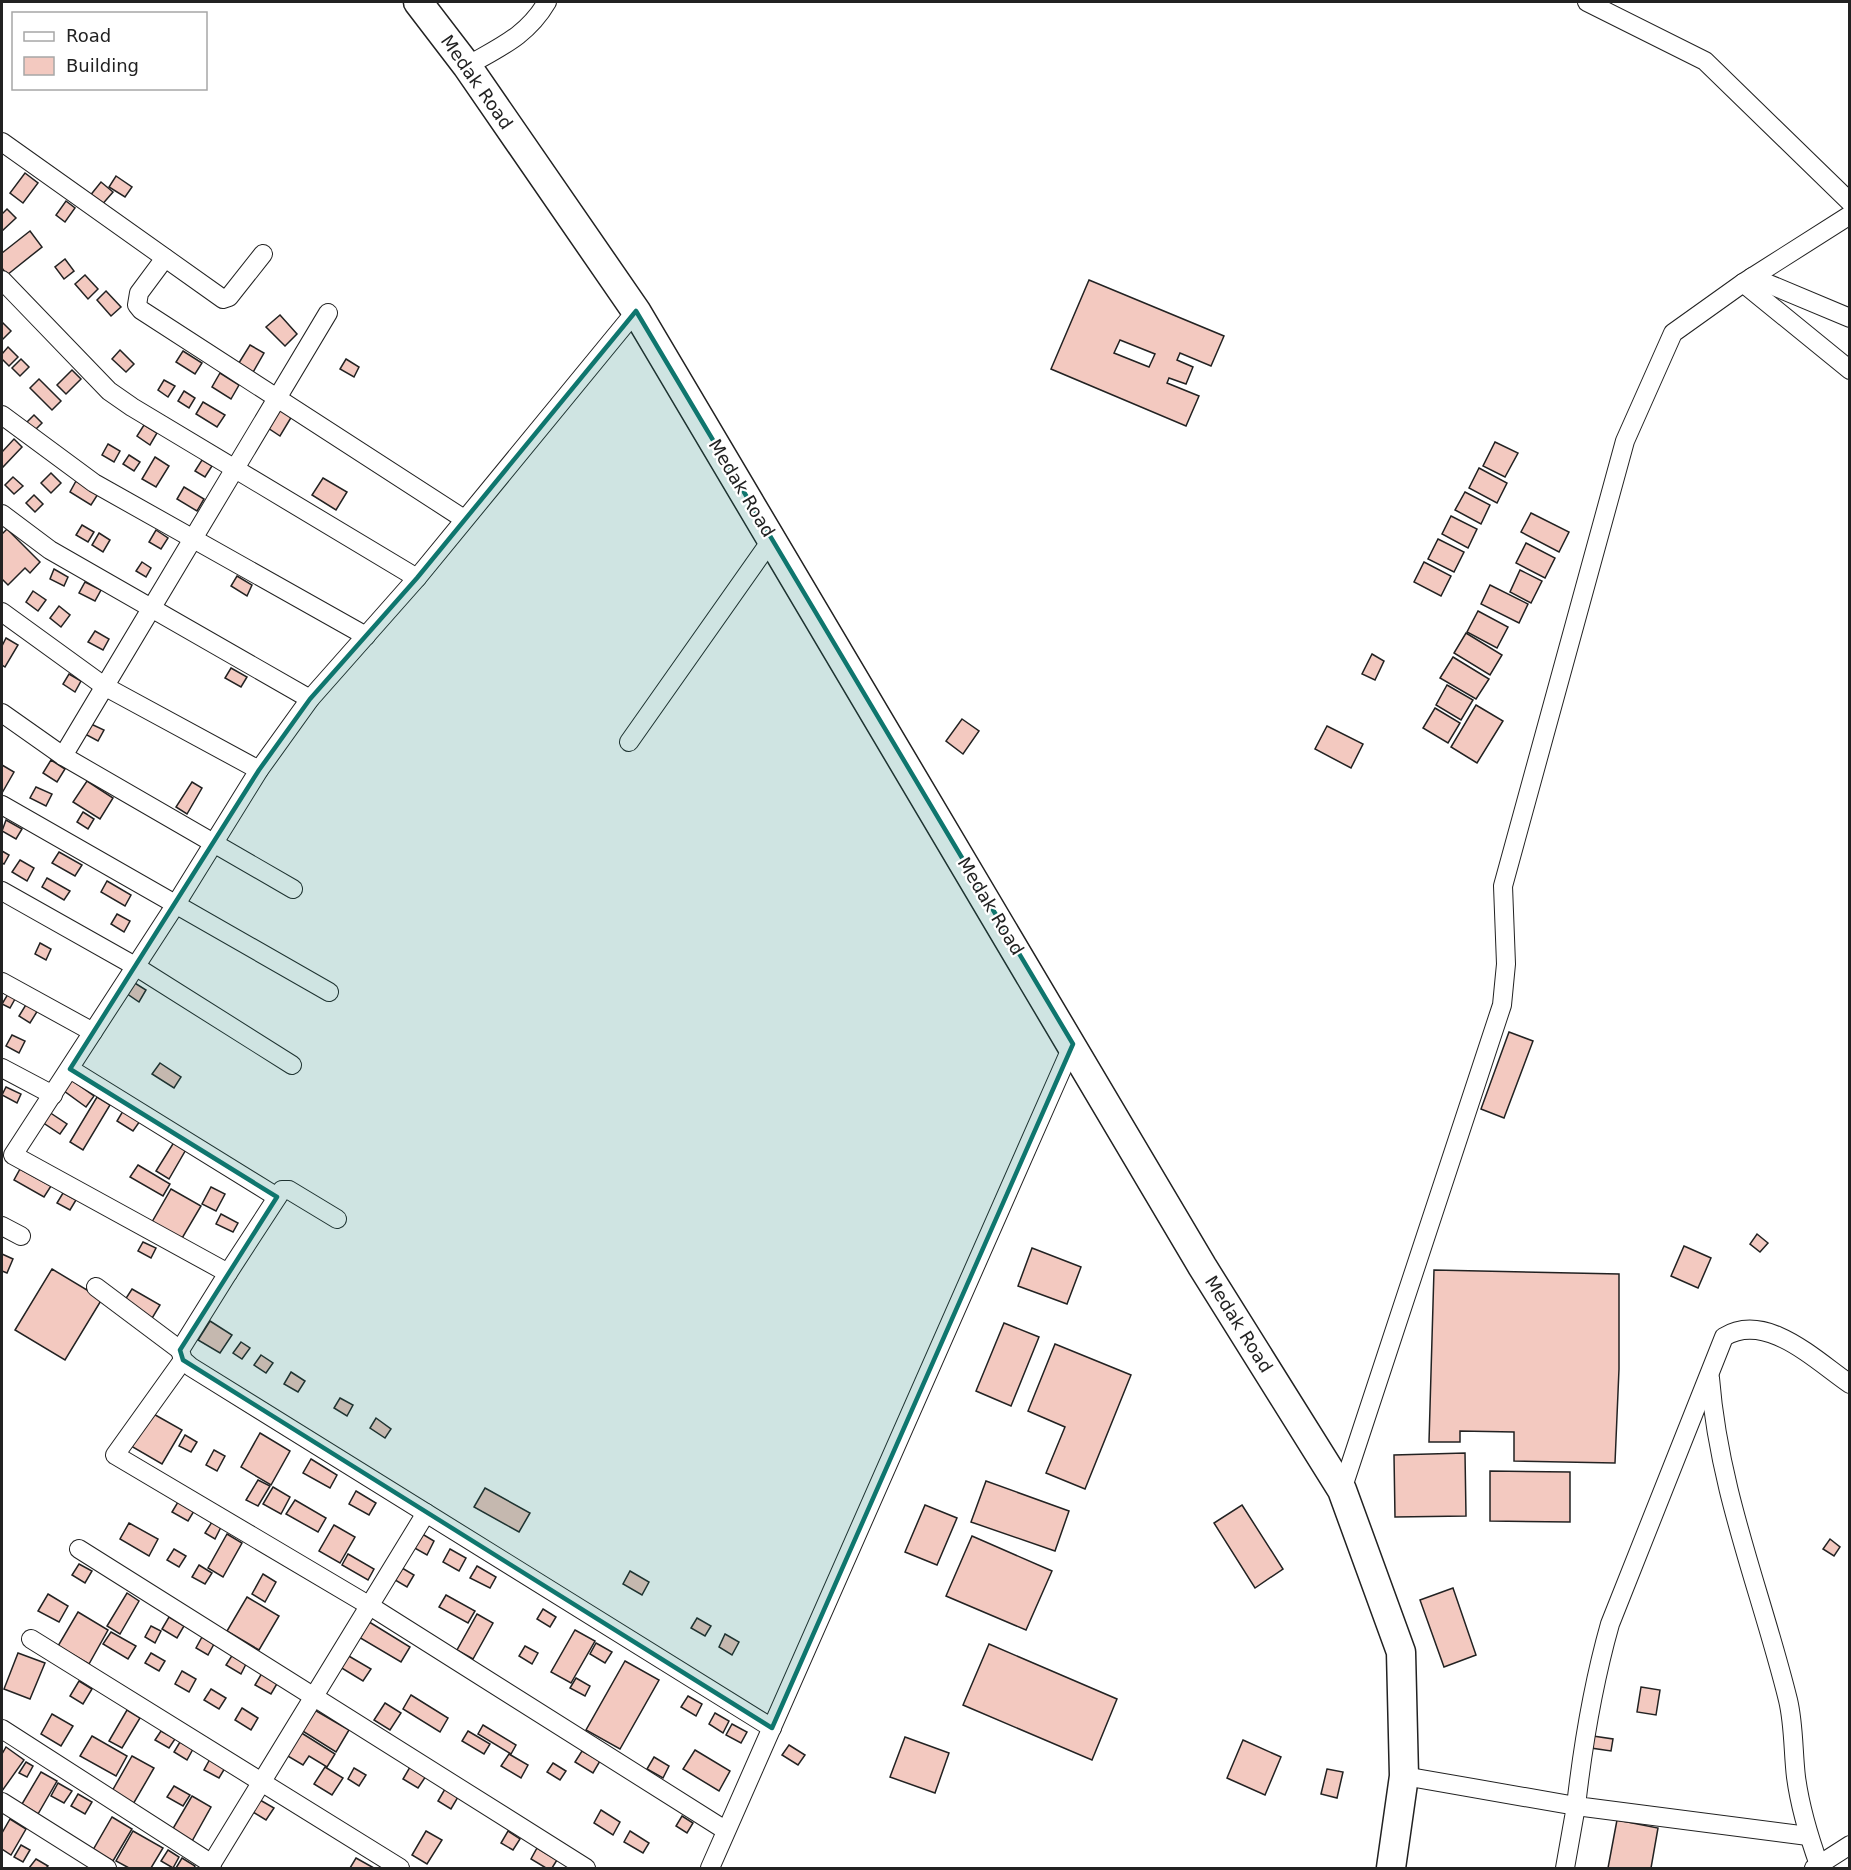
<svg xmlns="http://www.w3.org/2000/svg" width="1851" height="1870" viewBox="0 0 1851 1870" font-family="'DejaVu Sans',sans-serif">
<rect width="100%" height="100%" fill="#fff"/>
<g fill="#f3c9c0" stroke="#222" stroke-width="1.5" fill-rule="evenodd">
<path d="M25 173 38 183 23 203 10 193Z"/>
<path d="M116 176 132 187 125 197 109 187Z"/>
<path d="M101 182 113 192 100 207 89 197Z"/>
<path d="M66 201 75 208 65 222 56 215Z"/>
<path d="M7 209 16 218 2 231V214Z"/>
<path d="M30 231 42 247 7 275 2 268V253Z"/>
<path d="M65 259 74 271 64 279 55 267Z"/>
<path d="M85 275 98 289 88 299 75 284Z"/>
<path d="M1089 280 1224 336 1211 366 1180 353 1177 360 1193 367 1186 384 1169 378 1167 383 1199 396 1186 426 1051 369ZM1120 340 1155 354 1149 367 1114 353Z"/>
<path d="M106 291 121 307 111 316 97 300Z"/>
<path d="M280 315 297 334 285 346 266 327Z"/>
<path d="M3 323 11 331 2 340V325Z"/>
<path d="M250 345 264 353 252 374 237 366Z"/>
<path d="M8 347 18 357 9 366 2 359V354Z"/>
<path d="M120 350 134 364 126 372 112 359Z"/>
<path d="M183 351 202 363 195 374 176 362Z"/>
<path d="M21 359 29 367 20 376 12 368Z"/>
<path d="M346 359 359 367 354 377 340 369Z"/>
<path d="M72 370 81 379 66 394 57 385Z"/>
<path d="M220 373 239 385 231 399 212 387Z"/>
<path d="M39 379 61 401 52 410 30 388Z"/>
<path d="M164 380 175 386 168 397 158 390Z"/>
<path d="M184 391 195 398 189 408 178 401Z"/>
<path d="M203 402 225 415 217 427 196 414Z"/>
<path d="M279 409 292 416 280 436 268 428Z"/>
<path d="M34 415 42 423 31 434 23 426Z"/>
<path d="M144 425 157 433 150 445 137 436Z"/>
<path d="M14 439 22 447 2 468V452Z"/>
<path d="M1495 442 1518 453 1505 477 1483 466Z"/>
<path d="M108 444 120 451 114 462 102 455Z"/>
<path d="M129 455 140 462 134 471 123 464Z"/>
<path d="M155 457 169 466 156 487 142 479Z"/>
<path d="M202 460 212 466 205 477 195 471Z"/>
<path d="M1479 468 1507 483 1497 503 1469 488Z"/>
<path d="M51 473 61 483 51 493 41 483Z"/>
<path d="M13 477 23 486 14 494 5 485Z"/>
<path d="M323 478 347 492 336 510 312 495Z"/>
<path d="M76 481 98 494 91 505 70 492Z"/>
<path d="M184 487 204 499 197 511 177 499Z"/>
<path d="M1465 492 1490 505 1481 524 1455 510Z"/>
<path d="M34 495 43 504 35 512 26 503Z"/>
<path d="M1531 513 1569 532 1559 552 1521 532Z"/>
<path d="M1451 516 1477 529 1468 548 1442 534Z"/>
<path d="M82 525 94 532 88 542 76 535Z"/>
<path d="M7 529 40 562 30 573 25 568 8 585 2 579V534Z"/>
<path d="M156 530 168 538 161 549 149 542Z"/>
<path d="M99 533 110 540 103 552 92 545Z"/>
<path d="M1438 539 1464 552 1454 572 1428 559Z"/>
<path d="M1526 543 1555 558 1545 578 1516 563Z"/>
<path d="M142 562 151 568 146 577 136 571Z"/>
<path d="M1424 562 1451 576 1441 596 1414 582Z"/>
<path d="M54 569 68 577 64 586 50 579Z"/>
<path d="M1520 570 1542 581 1531 603 1510 592Z"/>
<path d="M237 576 252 585 247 596 231 586Z"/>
<path d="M85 582 101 590 95 601 79 593Z"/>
<path d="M1490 585 1528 604 1519 623 1481 604Z"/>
<path d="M33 591 46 600 38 611 26 602Z"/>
<path d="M59 606 70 615 61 627 50 618Z"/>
<path d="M1478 611 1508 627 1497 648 1467 632Z"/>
<path d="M95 631 109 639 103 650 88 642Z"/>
<path d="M1466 633 1502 655 1490 675 1454 653Z"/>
<path d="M6 638 18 645 5 667 2 665V646Z"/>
<path d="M1372 654 1384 661 1375 680 1362 674Z"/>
<path d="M1453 657 1489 679 1476 699 1440 678Z"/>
<path d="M231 668 247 677 241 687 225 678Z"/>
<path d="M69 674 81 681 75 692 63 684Z"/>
<path d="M1447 685 1473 700 1461 720 1436 705Z"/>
<path d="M1476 705 1503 721 1477 763 1451 747Z"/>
<path d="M1435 708 1460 723 1448 743 1423 728Z"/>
<path d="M962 719 979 731 963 754 946 741Z"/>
<path d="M91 724 104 730 98 741 85 734Z"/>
<path d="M1327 726 1363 744 1351 768 1315 749Z"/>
<path d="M51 760 65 769 57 782 43 773Z"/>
<path d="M2 765 14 772 2 793Z"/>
<path d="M87 781 113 798 100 819 73 802Z"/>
<path d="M192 782 202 788 187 814 176 807Z"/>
<path d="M36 787 52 794 46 806 30 798Z"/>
<path d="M83 812 94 819 88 829 77 822Z"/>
<path d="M6 820 22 829 16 839 2 831Z"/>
<path d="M2 851 9 855 4 864 2 863Z"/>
<path d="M59 852 82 865 75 876 52 863Z"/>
<path d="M20 860 34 868 27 881 12 872Z"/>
<path d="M47 878 70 891 64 900 42 887Z"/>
<path d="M107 881 131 895 125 906 101 892Z"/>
<path d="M117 914 130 921 124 932 111 924Z"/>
<path d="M40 943 51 949 46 960 35 954Z"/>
<path d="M130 980 146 990 139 1002 123 991Z"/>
<path d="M8 994 15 999 10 1008 2 1004Z"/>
<path d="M27 1003 38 1010 30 1023 19 1016Z"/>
<path d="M1509 1032 1533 1041 1504 1118 1481 1109Z"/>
<path d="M12 1035 25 1041 19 1053 6 1046Z"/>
<path d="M160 1063 181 1077 174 1088 152 1074Z"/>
<path d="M67 1077 94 1096 86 1107 60 1088Z"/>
<path d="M6 1087 21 1094 17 1103 2 1095Z"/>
<path d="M97 1097 110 1105 83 1150 70 1142Z"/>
<path d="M46 1110 67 1124 60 1134 39 1120Z"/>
<path d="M123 1111 140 1121 133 1131 117 1121Z"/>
<path d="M176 1139 188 1146 169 1179 156 1171Z"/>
<path d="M138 1165 170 1184 163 1196 130 1177Z"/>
<path d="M20 1169 51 1186 44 1197 14 1180Z"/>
<path d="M211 1187 225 1194 216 1211 202 1204Z"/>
<path d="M171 1189 201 1206 181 1240 152 1222Z"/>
<path d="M63 1193 76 1200 70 1210 57 1203Z"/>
<path d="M221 1214 238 1223 233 1232 216 1224Z"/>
<path d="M1757 1234 1768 1243 1760 1252 1750 1244Z"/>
<path d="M143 1242 156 1248 151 1258 138 1251Z"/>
<path d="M1684 1246 1711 1258 1698 1288 1671 1276Z"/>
<path d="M1032 1248 1081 1267 1067 1304 1018 1286Z"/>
<path d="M2 1254 13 1259 7 1273 2 1271Z"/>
<path d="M52 1269 102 1299 65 1360 15 1330Z"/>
<path d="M1434 1270 1619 1274V1369L1615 1463 1514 1461V1432L1460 1431V1442H1429Z"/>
<path d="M132 1289 160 1305 151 1320 123 1303Z"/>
<path d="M210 1321 232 1335 220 1353 198 1340Z"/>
<path d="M1004 1323 1039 1337 1011 1406 976 1391Z"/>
<path d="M241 1342 250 1348 242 1359 233 1353Z"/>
<path d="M1055 1344 1131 1375 1085 1489 1046 1473 1065 1427 1028 1411Z"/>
<path d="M261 1355 273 1363 266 1373 254 1365Z"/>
<path d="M291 1372 305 1381 298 1392 284 1384Z"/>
<path d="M340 1398 353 1405 347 1416 334 1408Z"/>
<path d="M150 1412 182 1430 162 1464 131 1446Z"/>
<path d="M376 1418 391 1429 385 1438 370 1428Z"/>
<path d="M260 1433 290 1451 271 1485 241 1467Z"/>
<path d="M185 1435 197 1442 191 1452 179 1446Z"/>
<path d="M214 1450 225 1456 217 1471 206 1465Z"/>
<path d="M1465 1453 1466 1516 1395 1517 1394 1455Z"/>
<path d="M311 1459 337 1475 330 1488 303 1473Z"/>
<path d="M1490 1471 1570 1472V1522L1490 1521Z"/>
<path d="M258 1480 270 1486 258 1506 246 1500Z"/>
<path d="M986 1481 1069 1511 1055 1551 971 1522Z"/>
<path d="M273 1487 290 1497 281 1514 263 1504Z"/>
<path d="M485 1488 530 1513 519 1532 474 1507Z"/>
<path d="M356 1491 376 1503 369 1515 349 1504Z"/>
<path d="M295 1500 326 1518 318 1532 286 1514Z"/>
<path d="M178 1502 194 1511 188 1521 172 1512Z"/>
<path d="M925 1505 957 1518 937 1565 905 1552Z"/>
<path d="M1242 1505 1283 1569 1255 1588 1214 1523Z"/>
<path d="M212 1522 221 1527 215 1539 205 1533Z"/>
<path d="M129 1523 158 1539 149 1556 120 1539Z"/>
<path d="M334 1525 355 1537 340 1563 319 1551Z"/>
<path d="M419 1532 434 1541 427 1555 411 1546Z"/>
<path d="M227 1534 242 1543 223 1577 208 1568Z"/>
<path d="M972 1536 1052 1571 1026 1630 946 1596Z"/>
<path d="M1830 1539 1840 1547 1834 1556 1823 1549Z"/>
<path d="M174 1549 186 1556 179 1567 167 1560Z"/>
<path d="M450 1549 466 1558 459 1571 443 1562Z"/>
<path d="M348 1554 374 1569 368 1580 342 1565Z"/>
<path d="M79 1564 92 1571 85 1583 72 1575Z"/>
<path d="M199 1565 212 1573 205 1584 192 1577Z"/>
<path d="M397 1565 414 1575 407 1587 390 1577Z"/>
<path d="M477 1566 496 1577 490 1588 470 1578Z"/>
<path d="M630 1571 649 1582 642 1595 623 1584Z"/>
<path d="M263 1574 276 1582 265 1602 252 1594Z"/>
<path d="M1453 1588 1476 1655 1444 1667 1420 1600Z"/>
<path d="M127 1593 139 1601 120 1634 107 1626Z"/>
<path d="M48 1594 68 1606 59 1622 38 1611Z"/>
<path d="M446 1595 475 1611 468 1623 439 1607Z"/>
<path d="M247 1597 279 1616 259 1650 227 1631Z"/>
<path d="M543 1609 556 1617 550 1627 537 1619Z"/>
<path d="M78 1612 108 1630 89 1664 58 1646Z"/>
<path d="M477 1614 493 1623 473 1659 457 1650Z"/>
<path d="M169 1617 184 1626 177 1638 162 1629Z"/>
<path d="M697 1618 711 1626 705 1636 691 1628Z"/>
<path d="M366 1620 410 1647 401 1662 357 1636Z"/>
<path d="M151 1626 161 1631 155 1643 145 1637Z"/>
<path d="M575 1630 595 1641 571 1683 551 1672Z"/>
<path d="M111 1632 136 1646 128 1659 103 1644Z"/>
<path d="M725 1634 739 1642 732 1655 719 1647Z"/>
<path d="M202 1637 214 1644 208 1655 196 1648Z"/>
<path d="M596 1643 612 1652 605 1663 590 1654Z"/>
<path d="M989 1644 1117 1699 1092 1760 963 1705Z"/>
<path d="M525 1646 538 1653 532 1664 519 1656Z"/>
<path d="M18 1653 45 1663 30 1699 4 1689Z"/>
<path d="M151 1653 165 1661 159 1671 145 1663Z"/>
<path d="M233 1654 247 1662 241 1674 226 1665Z"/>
<path d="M347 1655 371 1669 363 1681 340 1667Z"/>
<path d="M625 1661 659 1680 620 1749 586 1730Z"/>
<path d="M182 1671 196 1679 189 1692 175 1684Z"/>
<path d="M262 1673 278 1682 271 1694 255 1685Z"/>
<path d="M576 1678 590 1686 585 1696 570 1688Z"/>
<path d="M79 1681 92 1689 83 1704 70 1696Z"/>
<path d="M1641 1687 1660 1690 1656 1715 1637 1712Z"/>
<path d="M211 1689 226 1698 219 1709 204 1700Z"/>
<path d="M411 1695 448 1718 440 1732 403 1709Z"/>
<path d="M688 1696 702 1704 696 1716 681 1707Z"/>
<path d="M385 1703 401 1713 390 1730 374 1720Z"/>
<path d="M242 1708 258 1718 251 1730 235 1720Z"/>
<path d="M313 1709 349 1730 336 1752 301 1730Z"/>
<path d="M127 1710 140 1718 122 1748 109 1741Z"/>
<path d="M715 1713 729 1721 723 1733 709 1724Z"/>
<path d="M52 1714 73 1726 61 1746 41 1734Z"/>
<path d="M732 1724 747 1732 741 1743 726 1735Z"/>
<path d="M483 1725 516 1745 511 1754 478 1734Z"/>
<path d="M161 1731 175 1739 169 1748 155 1740Z"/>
<path d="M468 1731 490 1744 484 1754 462 1741Z"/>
<path d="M300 1732 335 1754 327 1767 309 1756 303 1765 286 1755Z"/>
<path d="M92 1736 127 1756 116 1776 80 1756Z"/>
<path d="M1593 1736 1613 1739 1611 1751 1591 1748Z"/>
<path d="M905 1737 949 1753 935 1793 890 1777Z"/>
<path d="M1243 1740 1281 1757 1265 1795 1227 1778Z"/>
<path d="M180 1742 193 1749 187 1760 174 1752Z"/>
<path d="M789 1745 805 1755 798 1765 782 1755Z"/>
<path d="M6 1747 24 1760 2 1791V1754Z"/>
<path d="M695 1750 730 1771 719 1791 683 1769Z"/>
<path d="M582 1751 600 1761 593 1773 575 1762Z"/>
<path d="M509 1754 528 1765 521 1778 501 1766Z"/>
<path d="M132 1756 154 1768 132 1806 111 1793Z"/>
<path d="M654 1757 669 1766 663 1778 647 1769Z"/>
<path d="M210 1759 225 1768 219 1778 204 1770Z"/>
<path d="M26 1762 33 1766 27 1777 19 1773Z"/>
<path d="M553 1763 566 1771 560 1780 547 1772Z"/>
<path d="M325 1767 343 1778 332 1795 314 1784Z"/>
<path d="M410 1767 426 1776 418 1788 403 1779Z"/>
<path d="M354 1768 366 1775 359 1786 348 1779Z"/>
<path d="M1327 1769 1343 1772 1337 1798 1321 1794Z"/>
<path d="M41 1772 57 1781 38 1814 22 1804Z"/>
<path d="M58 1783 72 1791 64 1803 51 1796Z"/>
<path d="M174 1786 190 1795 183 1806 167 1797Z"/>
<path d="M445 1789 458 1797 451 1809 438 1801Z"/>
<path d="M78 1794 92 1802 85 1814 71 1806Z"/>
<path d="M192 1796 211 1807 191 1843 171 1832Z"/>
<path d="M260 1800 274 1808 266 1820 253 1812Z"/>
<path d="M601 1810 620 1822 613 1835 594 1823Z"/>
<path d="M682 1816 693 1823 687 1833 676 1826Z"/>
<path d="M112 1817 132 1829 113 1861 93 1850Z"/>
<path d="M10 1819 26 1829 11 1855 2 1849V1833Z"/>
<path d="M1617 1820 1658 1828 1651 1868H1608Z"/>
<path d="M133 1831 163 1848 151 1868H129L116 1861Z"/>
<path d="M426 1831 442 1840 427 1864 412 1855Z"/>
<path d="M508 1831 520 1839 513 1850 501 1843Z"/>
<path d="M630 1831 649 1843 643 1853 624 1842Z"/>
<path d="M21 1845 30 1850 23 1862 14 1857Z"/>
<path d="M537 1848 557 1860 552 1868H546L531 1859Z"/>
<path d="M168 1850 179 1857 173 1868 161 1861Z"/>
<path d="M182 1858 195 1866 194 1868H176Z"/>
<path d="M356 1858 374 1868H350Z"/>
<path d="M36 1859 48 1866 46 1868H29Z"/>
</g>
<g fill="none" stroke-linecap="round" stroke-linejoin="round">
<defs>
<g id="minor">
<path d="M1587 2 1705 61 1850 202"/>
<path d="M467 66C500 47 527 36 547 2"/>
<path d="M2 142 223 299 229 297 263 254"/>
<path d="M165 258 139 293 137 305 141 310 464 519"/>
<path d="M1752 277 1850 318"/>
<path d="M2 280 109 391 132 407 417 578"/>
<path d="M1743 283 1850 370"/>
<path d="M636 311 417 578 310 699 259 770 176 904 13 1155 228 1273 180 1350 183 1360 191 1367 772 1728"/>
<path d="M2 415 94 483 366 636"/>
<path d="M2 514 50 550 310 699"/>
<path d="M2 612 104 686 259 770"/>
<path d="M2 713 63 756 293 889"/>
<path d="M629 742 772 539"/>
<path d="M63 756 328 313"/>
<path d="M2 805 329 992"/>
<path d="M2 891 135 966 292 1065"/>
<path d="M2 982 93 1032"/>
<path d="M2 1068 53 1095"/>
<path d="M70 1069 277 1197"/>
<path d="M2 1226 21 1236"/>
<path d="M228 1273 282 1190H289L337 1219"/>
<path d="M96 1287 180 1350"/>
<path d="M183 1360 115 1455 370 1606 725 1830"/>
<path d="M1710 1378C1719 1492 1761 1591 1788 1700 1794 1725 1793 1752 1796 1777 1800 1807 1809 1837 1819 1865"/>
<path d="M1342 1490 1502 1005 1506 964 1503 886 1625 441 1673 333 1743 283 1850 215"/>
<path d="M79 1549 586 1868"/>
<path d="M31 1639 400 1868"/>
<path d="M2 1729 212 1864"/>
<path d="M1404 1776 1576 1806 1565 1868"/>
<path d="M2 1802 107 1868"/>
<path d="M1808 1836 1576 1806C1583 1744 1593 1684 1610 1624L1724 1337C1766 1311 1815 1360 1850 1384"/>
<path d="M209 1868 426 1513"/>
<path d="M710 1868 1073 1044"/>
<path d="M1814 1868 1850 1845"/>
</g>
<path id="primary" d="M418 2 467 66 636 311 1202 1266 1342 1490 1401 1652 1404 1776 1391 1868"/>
</defs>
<use href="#minor" stroke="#222" stroke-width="20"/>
<use href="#primary" stroke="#222" stroke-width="31"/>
<use href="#minor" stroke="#fff" stroke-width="18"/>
<use href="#primary" stroke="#fff" stroke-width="28"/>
</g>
<path fill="#0f766e" fill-opacity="0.2" stroke="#0f766e" stroke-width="4.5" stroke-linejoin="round" d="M636 311 1073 1044 772 1728 183 1360 180 1350 277 1197 70 1069 259 770 310 699 417 578Z"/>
<g text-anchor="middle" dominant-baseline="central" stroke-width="4.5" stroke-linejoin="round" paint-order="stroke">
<g font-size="18" fill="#222" stroke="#fff">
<text transform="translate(477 82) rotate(55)">Medak Road</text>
<text transform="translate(742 488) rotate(59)">Medak Road</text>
<text transform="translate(991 906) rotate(59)">Medak Road</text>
<text transform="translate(1239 1324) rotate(58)">Medak Road</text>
</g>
</g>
<rect width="1851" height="1870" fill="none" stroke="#222222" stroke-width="6"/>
<rect x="12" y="12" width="195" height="78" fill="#ffffff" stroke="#a7a7a7" stroke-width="1.5"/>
<rect x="24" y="32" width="30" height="9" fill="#ffffff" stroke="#a7a7a7" stroke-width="1.5"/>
<text x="66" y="42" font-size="18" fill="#222222">Road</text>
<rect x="24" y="57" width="30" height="18" fill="#f3c9c0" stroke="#a7a7a7" stroke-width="1.5"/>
<text x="66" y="72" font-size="18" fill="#222222">Building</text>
</svg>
